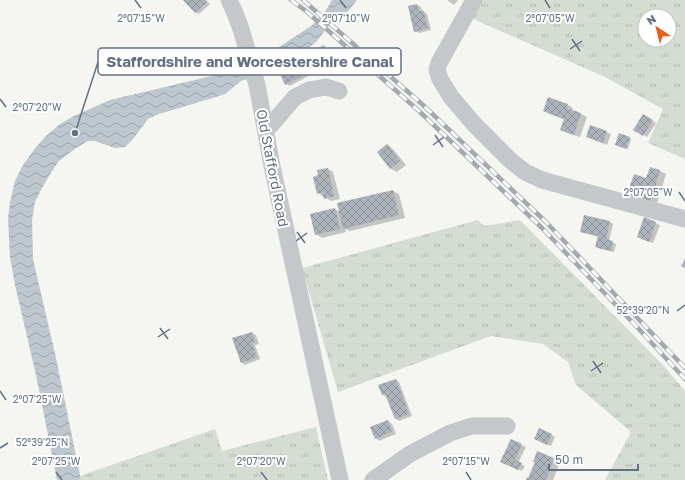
<svg xmlns="http://www.w3.org/2000/svg" width="685" height="480" viewBox="0 0 685 480" font-family="'Golos Text',sans-serif">
<defs>
<pattern id="grass-tufts" width="24" height="20" patternUnits="userSpaceOnUse"><rect width="24" height="20" fill="#d5ddd2"/><path d="M3 7l-1-3M5 7V3M7 7l1-3M15 17l-1-3M17 17v-4M19 17l1-3" fill="none" stroke="#b0b8b0"/></pattern>
<pattern id="water-waves" width="16" height="10" patternUnits="userSpaceOnUse"><rect width="16" height="10" fill="#bdc7cd"/><path d="M0 5q4-4 8 0t8 0" fill="none" stroke="#9da6ac"/></pattern>
<pattern id="building-cross-hatch" width="8" height="8" patternUnits="userSpaceOnUse"><rect width="8" height="8" fill="#acb3ba"/><path d="M0 0l8 8M0 8l8-8" fill="none" stroke="#8f969d"/></pattern>
</defs>
<rect width="100%" height="100%" fill="#f5f5f1"/>
<g fill="url(#grass-tufts)" fill-rule="evenodd">
<path d="M480 0H685V159L648 143 663 109 605 77 471 18ZM645 16H669V40H645Z"/>
<path d="M478 220 484 226 520 220 663 365 685 391V480H605L631 432 576 385 568 362 543 344 491 336 338 392 302 268Z"/>
<path d="M316 427 328 480H81L80 476 215 429 222 451Z"/>
</g>
<path fill="url(#water-waves)" d="M332 0H357L350 9 339 19 332 21 317 41 298 57 274 70 265 72 241 81 225 94 216 97 159 114 148 119 133 139 125 147 115 148 95 141H88L76 148 59 161 52 171 42 188 35 202 32 220 33 259 56 358 81 480H57L36 375 15 285 10 257 8 218 10 202 15 181 23 165 36 147 45 137 60 124 74 116 110 100 237 70 261 61 270 53 311 26 325 12Z"/>
<g fill="#0003">
<path d="M184 0H206L210 4 199 14 195 12Z"/>
<path d="M447 0H458L454 5Z"/>
<path d="M417 5 421 7 422 12 423 11 427 14 431 30 419 33 415 31Z"/>
<path d="M324 47 328 49 334 60 317 69V71Z"/>
<path d="M300 62 304 64 310 75 290 86 286 84Z"/>
<path d="M568 105 573 108 572 111 581 114 587 117 580 137 567 133 561 129 565 120 550 114 544 111Z"/>
<path d="M643 115 656 123 647 137 635 129Z"/>
<path d="M591 126 611 134 607 145 587 137Z"/>
<path d="M630 138 631 139 628 149 618 145Z"/>
<path d="M388 145 393 149 406 165 397 172 391 169 378 152Z"/>
<path d="M651 168 660 171 666 174 657 204 634 197 628 194 647 179Z"/>
<path d="M328 169 333 172 340 199 331 201 318 193Z"/>
<path d="M393 191 399 194 405 218 350 231 345 229 346 232 322 238 316 234 335 209 340 212Z"/>
<path d="M645 219 660 225 653 243 642 239Z"/>
<path d="M610 222 613 224 609 241 616 244 614 252 600 249 597 247 599 237 585 233 581 231Z"/>
<path d="M252 333 256 335 259 344 255 345 260 359 245 365 241 362Z"/>
<path d="M396 380 399 382 412 416 399 421 396 419 387 397 383 395Z"/>
<path d="M388 421 392 424 396 434 379 441 376 438Z"/>
<path d="M552 435 555 437 551 446 539 441Z"/>
<path d="M511 440 526 447 518 463 525 466 522 471 505 463Z"/>
<path d="M538 453 560 462 553 480H527L529 479 536 462Z"/>
</g>
<g fill="url(#building-cross-hatch)">
<path d="M183 0H205L207 2 195 13Z"/>
<path d="M417 4 419 12 423 10 428 28 414 32 408 6Z"/>
<path d="M324 45 333 62 316 71 307 55Z"/>
<path d="M300 61 307 73 285 85 279 72Z"/>
<path d="M548 97 568 104 567 108 581 113 574 135 560 130 564 119 543 111Z"/>
<path d="M643 114 653 120 643 136 633 130Z"/>
<path d="M590 125 607 131 603 143 586 137Z"/>
<path d="M619 133 630 137 626 149 615 145Z"/>
<path d="M387 144 400 161 390 169 377 152Z"/>
<path d="M650 167 660 170 651 201 627 194 634 174 646 178Z"/>
<path d="M328 168 334 196 324 199 322 192 317 194 313 177 318 175 317 170Z"/>
<path d="M393 190 399 215 343 229 337 203Z"/>
<path d="M335 208 340 229 315 235 310 214Z"/>
<path d="M584 215 610 221 606 239 613 241 611 251 595 247 598 236 580 232Z"/>
<path d="M644 217 656 222 649 242 637 237Z"/>
<path d="M685 259V268L681 266Z"/>
<path d="M252 332 255 342 252 343 257 357 241 363 232 338Z"/>
<path d="M396 379 409 414 395 419 385 394 382 395 378 385Z"/>
<path d="M388 420 392 432 375 439 370 427Z"/>
<path d="M539 428 552 434 547 445 534 439Z"/>
<path d="M511 439 522 444 515 460 522 463 518 470 500 462Z"/>
<path d="M537 451 554 458 546 480H526L527 477 528 478 535 462H533Z"/>
</g>
<g fill="none" stroke-linecap="round" stroke-linejoin="round">
<g stroke="#c4c8cb" stroke-width="17">
<path d="M229 0 235 13 241 29 257 85 272 166 340 480"/>
<path d="M474 0 439 63 437 70 440 79 451 97 474 124 511 161 525 172 542 180 685 219"/>
<path d="M265 127 271 125 295 97 309 90 326 87 339 91"/>
<path d="M373 480 410 454 450 433 472 426H507"/>
</g>
<defs>
<g id="rail">
<path d="M291 0 306 11 419 111 541 227 637 327 685 379"/>
<path d="M303 0 423 105 546 222 685 368"/>
</g>
</defs>
<use href="#rail" stroke="#a4a9b0" stroke-width="4.5"/>
<use href="#rail" stroke="#fff" stroke-width="3" stroke-dasharray="9" stroke-linecap="butt"/>
</g>
<path fill="none" stroke="#627284" stroke-width="1.5" d="M135 0 141 8M340 0 346 8M545 0 550 8M572 39 580 51M570 49 582 41M0 99 6 107M435 135 443 147M433 145 444 137M679 192 685 201M297 232 305 243M296 241 307 233M677 311 685 305M160 328 168 339M158 337 170 329M593 361 601 373M591 371 603 363M0 391 6 400M0 448 8 443M56 472 62 480M261 472 267 480M466 472 471 480"/>
<g text-anchor="middle" dominant-baseline="central" stroke-width="4" stroke-linejoin="round" paint-order="stroke">
<g font-size="14" fill="#627284" stroke="#fff">
<text transform="translate(273 168) rotate(79)">Old Stafford Road</text>
</g>
</g>
<g font-size="10" text-anchor="middle" fill="#627284" stroke="#fff" stroke-width="4" stroke-linejoin="round" paint-order="stroke">
<text x="346" y="22">2°07'10"W</text>
<text x="550" y="22">2°07'05"W</text>
<text x="141" y="22">2°07'15"W</text>
<text x="37" y="111">2°07'20"W</text>
<text x="648" y="196">2°07'05"W</text>
<text x="643" y="314">52°39'20"N</text>
<text x="37" y="403">2°07'25"W</text>
<text x="42" y="446">52°39'25"N</text>
<text x="56" y="465">2°07'25"W</text>
<text x="261" y="465">2°07'20"W</text>
<text x="466" y="465">2°07'15"W</text>
</g>
<path fill="none" stroke="#627284" stroke-width="1.5" d="M75 133L98 62"/>
<circle fill="#627284" stroke="#fff" stroke-width="1.5" cx="75" cy="133" r="4"/>
<rect fill="#fff" stroke="#627284" stroke-width="1.5" x="98" y="48" width="303" height="27" rx="4"/>
<g font-size="15" text-anchor="middle" font-weight="bold" fill="#627284">
<text x="250" y="67">Staffordshire and Worcestershire Canal</text>
</g>
<g transform="translate(657 28) rotate(325)"><circle r="19" fill="#ffffff" stroke="#c0c7ce"/>
<path d="M0-3L7 15L0 10L-7 15Z" fill="#ed5e19"/>
<text y="-6" font-size="11" font-weight="bold" text-anchor="middle" fill="#627284">N</text>
</g>
<path d="M549 464v6h89v-6" fill="none" stroke="#627284" stroke-width="2"/>
<text x="555" y="464" font-size="12" fill="#627284" stroke="#ffffff" stroke-width="3" paint-order="stroke">50 m</text>
</svg>
